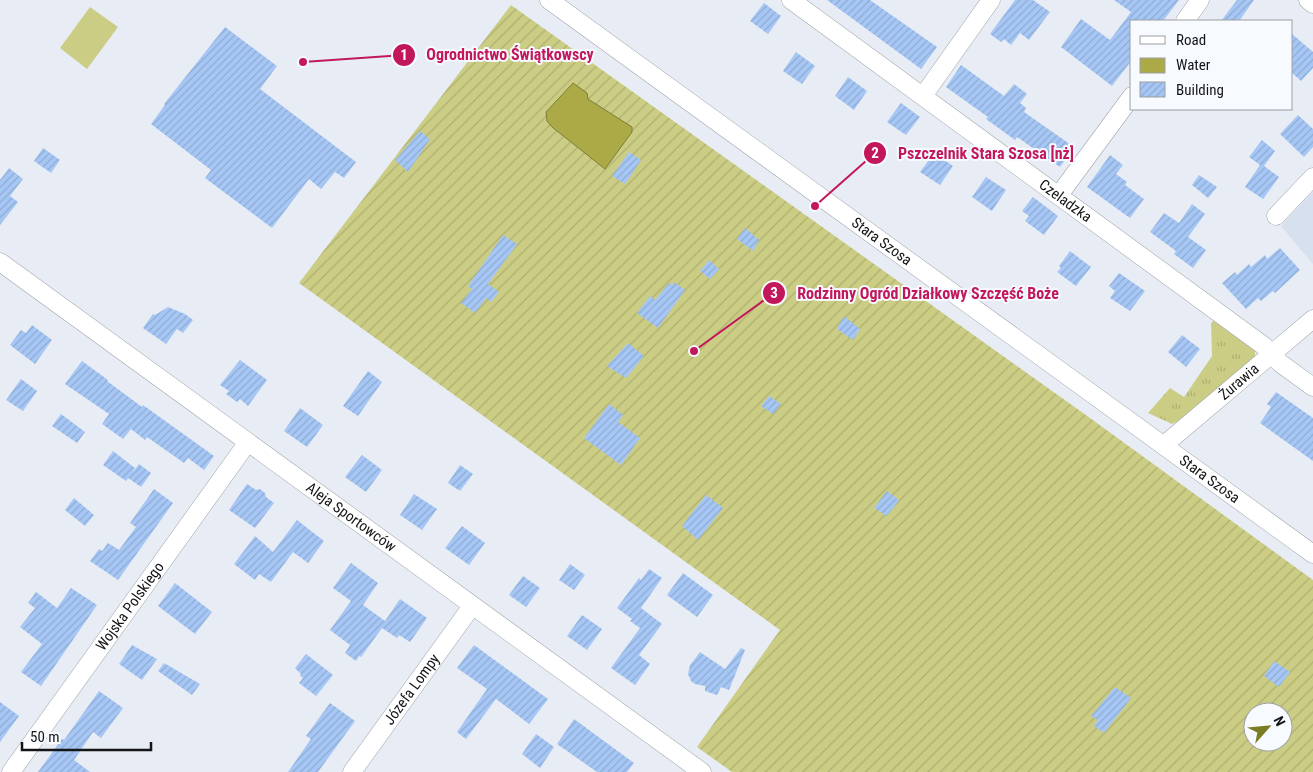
<svg xmlns="http://www.w3.org/2000/svg" width="1313" height="772" viewBox="0 0 1313 772" font-family="'Roboto Condensed',sans-serif">
<defs>
<pattern id="grass-tufts" width="24" height="20" patternUnits="userSpaceOnUse" patternTransform="scale(1.25)"><rect width="24" height="20" fill="#cccd84"/><path d="M3 7l-1-3M5 7V3M7 7l1-3M15 17l-1-3M17 17v-4M19 17l1-3" fill="none" stroke="#aeaf71"/></pattern>
<pattern id="garden-furrows" width="10" height="10" patternUnits="userSpaceOnUse" patternTransform="scale(1.25)"><rect width="10" height="10" fill="#cccd84"/><path d="M-1 1l2-2M0 10L10 0M9 11l2-2" fill="none" stroke="#aeaf71"/></pattern>
<pattern id="building-hatch" width="6" height="6" patternUnits="userSpaceOnUse" patternTransform="scale(1.25)"><rect width="6" height="6" fill="#a6c7f5"/><path d="M-1 1l2-2M0 6l6-6M5 7l2-2" fill="none" stroke="#8eaad1"/></pattern>
</defs>
<rect width="100%" height="100%" fill="#e8edf5"/>
<path fill="#d6e0ee" d="M1313 192V264L1281 226Z"/>
<path fill="url(#grass-tufts)" d="M1215 320 1255 350V358L1182 419 1172 424 1148 413 1170 388 1184 397 1212 356 1211 323Z"/>
<path fill="url(#garden-furrows)" fill-rule="evenodd" d="M511 5 1090 418 1313 580V772H732L697 747 780 630 299 283ZM1253 712H1283V742H1253Z"/>
<path fill="#cccd84" d="M90 7 118 27 87 69 60 48Z"/>
<path fill="#abaa46" stroke="#7d7d38" d="M573 83 587 93 588 99 632 127V132L605 169 552 127 547 121 546 112Z"/>
<g fill="url(#building-hatch)">
<path d="M827 0H870L937 47 921 69Z"/>
<path d="M1015 0H1033L1050 12 1029 40 1020 33 1011 45 1004 39 1001 42 990 34Z"/>
<path d="M1114 0H1179L1163 21H1132V60L1112 86 1061 47 1081 19 1110 40 1131 12Z"/>
<path d="M1237 0H1254L1239 21H1221Z"/>
<path d="M764 3 781 16 768 34 750 21Z"/>
<path d="M225 27 277 66 260 89 356 162 344 178 335 172 321 189 309 179 272 228 205 178 211 170 151 124 165 105 164 104Z"/>
<path d="M1292 34 1313 52V68L1301 81 1292 73Z"/>
<path d="M796 52 815 66 802 84 783 71Z"/>
<path d="M961 65 1004 96 1014 84 1027 94 1020 103 1026 108 1024 112 1074 147 1060 167 1017 137 1015 140 986 119 988 117 946 87Z"/>
<path d="M848 77 867 91 854 110 835 96Z"/>
<path d="M901 103 920 117 906 135 887 122Z"/>
<path d="M1298 115 1313 129V147L1304 157 1280 134Z"/>
<path d="M420 131 430 139 408 172 395 160Z"/>
<path d="M1262 140 1275 151 1264 166 1279 177 1263 199 1245 187 1260 165 1249 157Z"/>
<path d="M43 148 60 160 51 173 34 161Z"/>
<path d="M629 152 641 160 625 184 612 176Z"/>
<path d="M934 153 953 166 940 185 920 172Z"/>
<path d="M1110 155 1123 165 1116 174 1127 182 1125 185 1144 199 1130 218 1087 187Z"/>
<path d="M9 168 23 179 10 196 18 202 0 225V180Z"/>
<path d="M1199 175 1217 187 1208 198 1192 185Z"/>
<path d="M986 177 1006 190 992 211 972 197Z"/>
<path d="M1033 197 1058 216 1044 235 1025 221 1029 216 1022 211Z"/>
<path d="M1192 204 1205 214 1188 237 1206 250 1193 268 1174 254 1176 251 1150 232 1164 213 1179 223Z"/>
<path d="M745 228 759 240 753 251 737 239Z"/>
<path d="M503 235 517 244 488 284 499 292 491 302 486 298 475 313 461 303 472 289 468 286Z"/>
<path d="M1280 248 1300 270 1275 293 1273 291 1261 301 1258 298 1246 309 1222 283 1235 272 1237 275 1249 264 1251 267 1265 255 1267 259Z"/>
<path d="M1070 251 1091 267 1076 286 1057 272 1061 268 1059 266Z"/>
<path d="M709 260 719 269 710 279 700 271Z"/>
<path d="M1119 273 1145 291 1130 311 1110 298 1115 291 1109 286Z"/>
<path d="M674 282 685 290 658 328 637 313 650 296 655 300 669 283 672 285Z"/>
<path d="M168 307 185 314 193 320 183 333 177 329 166 344 143 328 153 314 155 315Z"/>
<path d="M844 316 860 329 853 340 837 329Z"/>
<path d="M32 325 52 340 35 364 10 345 21 330 26 333Z"/>
<path d="M1182 335 1200 349 1186 367 1168 352Z"/>
<path d="M628 343 644 356 626 378 607 366Z"/>
<path d="M240 360 267 380 248 406 240 399 237 402 226 394 229 391 220 385Z"/>
<path d="M82 361 108 380 107 381 142 407 143 405 214 456 204 470 188 458 184 463 147 437 145 440 131 429 123 439 102 424 109 414 65 384Z"/>
<path d="M368 371 382 382 358 416 343 406Z"/>
<path d="M21 379 37 391 23 411 6 400Z"/>
<path d="M1276 392 1313 418V461L1260 423 1271 407 1267 404Z"/>
<path d="M769 396 781 404 773 414 761 406Z"/>
<path d="M609 404 623 415 618 422 640 438 621 465 584 438Z"/>
<path d="M300 408 323 425 307 447 284 431Z"/>
<path d="M61 414 85 432 77 443 52 426Z"/>
<path d="M113 451 135 468 132 473 139 464 151 473 141 487 128 478 126 481 103 465Z"/>
<path d="M362 455 382 470 366 492 345 477Z"/>
<path d="M460 465 473 474 460 491 448 483Z"/>
<path d="M247 484 256 490 260 489 265 493 266 497 274 503 255 528 229 510Z"/>
<path d="M154 489 173 503 118 580 90 561 99 549 102 551 108 543 119 550 136 527 130 523Z"/>
<path d="M887 491 899 500 887 516 874 508Z"/>
<path d="M414 494 437 509 422 530 400 515Z"/>
<path d="M706 495 723 508 698 540 682 526Z"/>
<path d="M74 498 94 515 85 526 65 510Z"/>
<path d="M297 520 324 541 308 563 293 552 271 582 259 574 255 580 234 564 255 536 273 552Z"/>
<path d="M462 526 485 543 469 565 445 548Z"/>
<path d="M351 563 378 583 363 605 385 621 400 599 427 618 410 642 399 635 397 638 382 628 361 657 359 656 356 661 345 653 350 645 330 630 351 601 333 588Z"/>
<path d="M570 564 585 575 574 590 559 580Z"/>
<path d="M649 569 662 578 641 608 662 624 639 655 650 664 635 685 611 668 640 628 630 621 632 619 617 608 639 578 641 580Z"/>
<path d="M683 573 713 595 697 617 667 595Z"/>
<path d="M523 576 540 588 526 607 509 595Z"/>
<path d="M175 583 212 612 195 634 158 606Z"/>
<path d="M71 588 97 605 41 686 21 672 42 644 20 627 35 608 28 603 36 592 57 608Z"/>
<path d="M582 615 602 629 587 650 567 636Z"/>
<path d="M132 645 157 659 142 680 119 664Z"/>
<path d="M474 645 548 699 529 724 496 699 466 739 457 732 487 689 457 668Z"/>
<path d="M741 648 745 650 729 690 721 687 717 695 705 691V686L695 684 691 681 688 674 690 665 700 652 725 669Z"/>
<path d="M306 654 333 675 316 696 299 683 303 678 300 676 301 674 295 668Z"/>
<path d="M1274 661 1290 672 1279 687 1264 676Z"/>
<path d="M164 663 200 684 192 695 158 671Z"/>
<path d="M1115 687 1131 698 1104 733 1094 726 1098 720 1091 716Z"/>
<path d="M99 691 123 708 101 738 93 732 74 760 90 772H38L62 739 64 740Z"/>
<path d="M0 702 19 716 0 742Z"/>
<path d="M330 703 355 721 318 772H288L311 739 306 736Z"/>
<path d="M574 719 634 763 627 772H597L557 744Z"/>
<path d="M536 734 554 747 540 768 522 754Z"/>
</g>
<g fill="none" stroke-linecap="round" stroke-linejoin="round">
<defs>
<g id="minor">
<path id="s1" d="M549 0 1313 554"/>
<path id="s2" d="M791 0 1264 346 1280 363 1313 387"/>
<path d="M1308 0 1313 4"/>
<path d="M1185 21 1200 0"/>
<path d="M923 96 991 0"/>
<path d="M1059 195 1132 96"/>
<path d="M1276 216 1313 177"/>
<path id="s3" d="M0 262 702 772"/>
<path id="s4" d="M1164 445 1313 319"/>
<path id="s5" d="M11 772 248 442"/>
<path id="s6" d="M352 772 472 606"/>
</g>
</defs>
<use href="#minor" stroke="#a0a5ac" stroke-width="19"/>
<use href="#minor" stroke="#fff" stroke-width="18"/>
</g>
<g text-anchor="middle" dominant-baseline="central" stroke-width="4" stroke-linejoin="round" paint-order="stroke">
<g font-size="15" fill="#131517" stroke="#f7fbff">
<text stroke="none"><textPath href="#s2" startOffset="340">Czeladzka</textPath></text>
<text stroke="none"><textPath href="#s1" startOffset="411">Stara Szosa</textPath></text>
<text stroke="none"><textPath href="#s4" startOffset="98">Żurawia</textPath></text>
<text stroke="none"><textPath href="#s1" startOffset="816">Stara Szosa</textPath></text>
<text stroke="none"><textPath href="#s3" startOffset="434">Aleja Sportowców</textPath></text>
<text stroke="none"><textPath href="#s5" startOffset="204">Wojska Polskiego</textPath></text>
<text stroke="none"><textPath href="#s6" startOffset="102">Józefa Lompy</textPath></text>
</g>
</g>
<path fill="none" stroke="#c2185b" stroke-width="2" d="M303 62L404 55M815 206L875 153M694 351L774 293"/>
<g fill="#c2185b" stroke="#f7fbff" stroke-width="2">
<circle cx="303" cy="62" r="5"/>
<circle cx="815" cy="206" r="5"/>
<circle cx="694" cy="351" r="5"/>
<circle cx="404" cy="55" r="12"/>
<circle cx="875" cy="153" r="12"/>
<circle cx="774" cy="293" r="12"/>
</g>
<g font-size="15" text-anchor="middle" font-weight="bold" fill="#fff">
<text x="404" y="60">1</text>
<text x="875" y="158">2</text>
<text x="774" y="298">3</text>
</g>
<g font-size="16" text-anchor="middle" font-weight="bold" fill="#c2185b" stroke="#f7fbff" stroke-width="4" stroke-linejoin="round" paint-order="stroke">
<text x="510" y="60">Ogrodnictwo Świątkowscy</text>
<text x="986" y="159">Pszczelnik Stara Szosa [nż]</text>
<text x="928" y="299">Rodzinny Ogród Działkowy Szczęść Boże</text>
</g>
<rect x="1130" y="20" width="162" height="90" fill="#f7fbff" stroke="#9c9fa2"/>
<rect x="1140" y="36" width="25" height="8" fill="#ffffff" stroke="#9c9fa2"/>
<text x="1176" y="45" font-size="15" fill="#131517">Road</text>
<rect x="1140" y="58" width="25" height="15" fill="#abaa46" stroke="#9c9fa2"/>
<text x="1176" y="70" font-size="15" fill="#131517">Water</text>
<rect x="1140" y="82" width="25" height="15" fill="url(#building-hatch)" stroke="#9c9fa2"/>
<text x="1176" y="95" font-size="15" fill="#131517">Building</text>
<g transform="translate(1268 727) rotate(63)"><circle r="24" fill="#f7fbff" stroke="#9c9fa2"/>
<path d="M0-4L9 19L0 12L-9 19Z" fill="#7c7c23"/>
<text y="-8" font-size="14" font-weight="bold" text-anchor="middle" fill="#131517">N</text>
</g>
<path d="M22 742v8h129v-8" fill="none" stroke="#131517" stroke-width="2.5"/>
<text x="30" y="742" font-size="15" fill="#131517" stroke="#f7fbff" stroke-width="4" paint-order="stroke">50 m</text>
</svg>
